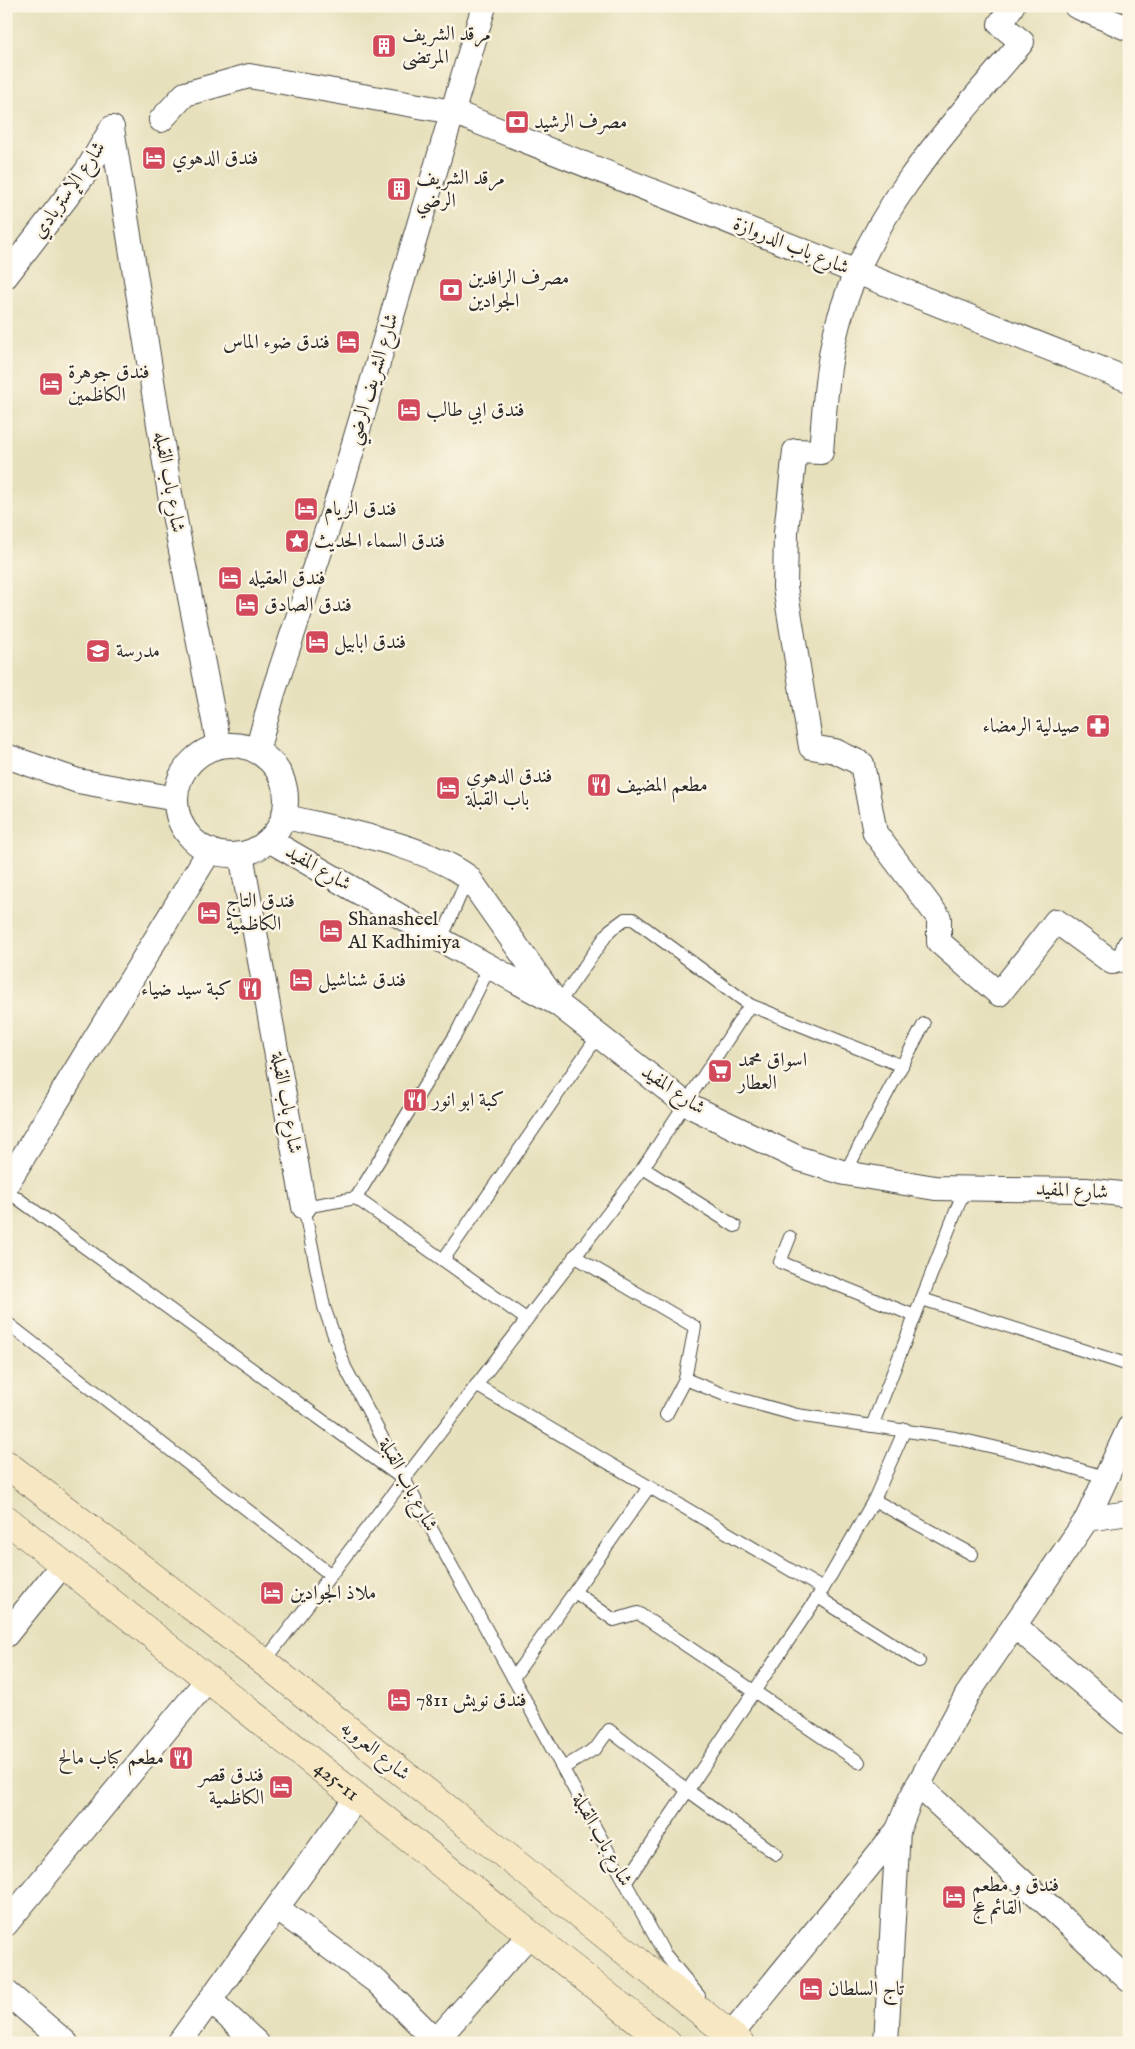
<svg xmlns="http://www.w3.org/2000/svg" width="1135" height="2049" viewBox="0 0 1135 2049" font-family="'IM FELL English',Amiri,serif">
<rect width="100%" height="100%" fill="#fcf5e5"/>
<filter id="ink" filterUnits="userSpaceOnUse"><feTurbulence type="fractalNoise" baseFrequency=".02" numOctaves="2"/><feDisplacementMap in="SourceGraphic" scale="10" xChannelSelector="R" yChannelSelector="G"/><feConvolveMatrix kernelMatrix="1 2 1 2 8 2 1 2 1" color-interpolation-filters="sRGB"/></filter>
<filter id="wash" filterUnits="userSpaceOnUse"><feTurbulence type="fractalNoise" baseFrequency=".0096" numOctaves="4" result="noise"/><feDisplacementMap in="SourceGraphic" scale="20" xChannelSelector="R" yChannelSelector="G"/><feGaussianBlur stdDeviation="1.12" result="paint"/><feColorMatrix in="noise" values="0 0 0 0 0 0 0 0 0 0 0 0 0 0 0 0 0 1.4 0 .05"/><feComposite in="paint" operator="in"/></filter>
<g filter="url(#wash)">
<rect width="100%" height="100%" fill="#e7e0bc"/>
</g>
<g filter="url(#ink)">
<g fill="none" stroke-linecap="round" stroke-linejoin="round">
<defs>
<g id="lane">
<path d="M441 940 468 877"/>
<path d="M558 1004 610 930 625 919H633L750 1005 902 1066"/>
<path d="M643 1168 735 1226"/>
<path d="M845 1173 924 1024"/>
<path d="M6 1190 400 1477"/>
<path d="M356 1198 456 1034 490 966"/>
<path d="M790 1237 780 1262 915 1316"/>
<path d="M574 1256 695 1327 685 1379"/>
<path d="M443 1260 598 1036"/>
<path d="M922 1299 1129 1365"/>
<path d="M526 1319 356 1198 304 1207 324 1307 345 1367 404 1479 664 1953 699 1996"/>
<path d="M6 1322 331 1575"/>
<path d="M476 1385 823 1589"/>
<path d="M666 1415 685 1379 725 1395 797 1415 955 1438 1032 1456 1105 1477"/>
<path d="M872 1426 965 1188"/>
<path d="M874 1500 972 1554"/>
<path d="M575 1592 614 1620 638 1613 859 1762"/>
<path d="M818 1597 919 1661"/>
<path d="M264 1662 643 1168 750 1005"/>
<path d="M513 1678 649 1487"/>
<path d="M563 1768 596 1748 609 1730 687 1790 776 1854"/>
<path d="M626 1882 823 1589 874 1500 905 1429"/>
</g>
<g id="street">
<path d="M1012 6 1000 24 1022 42C952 125 878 201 843 307 827 354 825 403 821 452L795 451 786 532 785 587 811 747 835 751 862 764 875 833 939 918V942L999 994 1056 921 1112 962 1125 958 1129 946"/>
<path d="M1076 6 1129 29"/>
<path d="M161 120 185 94 249 76 453 112 1129 380"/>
<path d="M112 128 170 494 219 746"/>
<path d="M6 276 86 172 112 128"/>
<circle cx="231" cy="800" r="55"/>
<path d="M257 751 273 693 339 494 484 6"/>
<path d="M6 756 78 781 176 799"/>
<path d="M283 816C338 830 423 844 468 877L554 999"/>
<path d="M269 840 441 940 558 1004 686 1104 800 1159 845 1173 935 1188 1086 1190 1129 1195"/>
<path d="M241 854 304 1207"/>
<path d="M6 1185 210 850"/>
<path d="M1087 1519 1129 1513"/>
<path d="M1015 1626 1129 1723"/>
<path d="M6 1635 63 1564"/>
<path d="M918 1785 1129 1980"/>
<path d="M278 1909 377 1982 436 2041"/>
<path d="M6 1924 208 1679"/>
<path d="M6 1992 66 2043"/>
<path d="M210 2000 257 2043"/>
<path d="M736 2029 898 1830 910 1800 967 1695 1087 1519 1129 1428"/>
<path d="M179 2043 357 1797"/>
<path d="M434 2043 530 1934"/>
<path d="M886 2043 898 1830"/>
</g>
<g id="secondary">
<path d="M6 1464 264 1662 740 2043"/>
<path id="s1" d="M6 1519 667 2043"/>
</g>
</defs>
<use href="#lane" stroke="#474641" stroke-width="14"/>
<use href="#street" stroke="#474641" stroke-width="26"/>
<use href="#secondary" stroke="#474641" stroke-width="29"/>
<use href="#lane" stroke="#fff" stroke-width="12"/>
<use href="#street" stroke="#fff" stroke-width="24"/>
<use href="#secondary" stroke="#f7e8c3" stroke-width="28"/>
</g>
</g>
<defs>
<symbol id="building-square" viewBox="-11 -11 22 22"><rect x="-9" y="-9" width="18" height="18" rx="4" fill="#d1495b" stroke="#fcf5e5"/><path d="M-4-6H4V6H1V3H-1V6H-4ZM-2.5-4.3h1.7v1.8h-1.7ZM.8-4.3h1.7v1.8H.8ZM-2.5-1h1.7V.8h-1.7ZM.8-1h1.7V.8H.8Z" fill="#fff"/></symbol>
<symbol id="bank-square" viewBox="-11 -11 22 22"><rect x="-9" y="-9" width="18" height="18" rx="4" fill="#d1495b" stroke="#fcf5e5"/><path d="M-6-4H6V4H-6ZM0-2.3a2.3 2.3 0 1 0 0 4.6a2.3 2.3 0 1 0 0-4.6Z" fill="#fff"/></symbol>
<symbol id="hotel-square" viewBox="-11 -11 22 22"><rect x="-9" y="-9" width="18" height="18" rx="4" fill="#d1495b" stroke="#fcf5e5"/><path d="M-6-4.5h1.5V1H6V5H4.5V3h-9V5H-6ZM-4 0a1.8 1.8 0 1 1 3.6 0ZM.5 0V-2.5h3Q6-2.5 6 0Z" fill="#fff"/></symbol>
<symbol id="sight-square" viewBox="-11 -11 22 22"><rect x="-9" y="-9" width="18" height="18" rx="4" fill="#d1495b" stroke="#fcf5e5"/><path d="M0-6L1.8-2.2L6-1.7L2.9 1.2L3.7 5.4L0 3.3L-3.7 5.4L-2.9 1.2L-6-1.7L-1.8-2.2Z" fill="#fff"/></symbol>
<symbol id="school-square" viewBox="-11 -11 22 22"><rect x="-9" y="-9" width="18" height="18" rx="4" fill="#d1495b" stroke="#fcf5e5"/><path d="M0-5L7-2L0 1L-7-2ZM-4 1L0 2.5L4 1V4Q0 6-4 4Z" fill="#fff"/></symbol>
<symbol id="pharmacy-square" viewBox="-11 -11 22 22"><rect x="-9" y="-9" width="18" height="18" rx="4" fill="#d1495b" stroke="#fcf5e5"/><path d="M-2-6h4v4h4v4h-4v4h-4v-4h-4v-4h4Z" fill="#fff"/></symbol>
<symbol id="restaurant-square" viewBox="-11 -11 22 22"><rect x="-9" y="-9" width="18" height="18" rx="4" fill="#d1495b" stroke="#fcf5e5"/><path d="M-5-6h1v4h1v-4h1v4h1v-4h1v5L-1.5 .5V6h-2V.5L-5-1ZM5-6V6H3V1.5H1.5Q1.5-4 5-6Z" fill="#fff"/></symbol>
<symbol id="supermarket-square" viewBox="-11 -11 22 22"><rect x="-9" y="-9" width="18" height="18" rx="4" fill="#d1495b" stroke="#fcf5e5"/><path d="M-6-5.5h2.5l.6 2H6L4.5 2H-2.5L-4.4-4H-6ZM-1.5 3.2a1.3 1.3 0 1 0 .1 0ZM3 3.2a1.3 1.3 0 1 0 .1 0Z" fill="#fff"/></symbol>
</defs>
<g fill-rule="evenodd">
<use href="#building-square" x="370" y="32" width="28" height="28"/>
<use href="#bank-square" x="503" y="108" width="28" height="28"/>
<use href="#hotel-square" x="140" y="144" width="28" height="28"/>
<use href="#building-square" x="385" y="175" width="28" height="28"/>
<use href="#bank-square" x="437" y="276" width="28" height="28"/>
<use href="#hotel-square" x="334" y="328" width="28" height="28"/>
<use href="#hotel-square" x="37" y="370" width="28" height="28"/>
<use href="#hotel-square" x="395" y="396" width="28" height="28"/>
<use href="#hotel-square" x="292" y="495" width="28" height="28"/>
<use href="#sight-square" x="283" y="527" width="28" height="28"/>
<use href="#hotel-square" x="216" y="564" width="28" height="28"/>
<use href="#hotel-square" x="233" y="591" width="28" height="28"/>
<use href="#hotel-square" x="303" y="628" width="28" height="28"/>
<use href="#school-square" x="84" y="637" width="28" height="28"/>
<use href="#pharmacy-square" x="1084" y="712" width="28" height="28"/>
<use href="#restaurant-square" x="585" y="771" width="28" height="28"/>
<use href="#hotel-square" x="434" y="774" width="28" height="28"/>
<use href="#hotel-square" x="195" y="899" width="28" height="28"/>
<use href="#hotel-square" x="317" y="917" width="28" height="28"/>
<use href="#hotel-square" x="287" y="966" width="28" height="28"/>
<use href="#restaurant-square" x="236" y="975" width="28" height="28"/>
<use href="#supermarket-square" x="706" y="1057" width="28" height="28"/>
<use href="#restaurant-square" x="401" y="1086" width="28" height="28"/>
<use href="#hotel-square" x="258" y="1579" width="28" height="28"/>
<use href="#hotel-square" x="385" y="1686" width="28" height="28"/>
<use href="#restaurant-square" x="167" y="1744" width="28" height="28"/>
<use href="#hotel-square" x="267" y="1773" width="28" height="28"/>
<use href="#hotel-square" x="940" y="1883" width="28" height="28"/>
<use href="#hotel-square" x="797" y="1975" width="28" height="28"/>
</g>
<g text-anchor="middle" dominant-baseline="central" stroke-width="5" stroke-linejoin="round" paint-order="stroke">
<g font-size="20" fill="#2b2b2b" stroke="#fcf5e5" text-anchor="start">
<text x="402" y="34">مرقد الشريف<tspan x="402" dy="23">المرتضى</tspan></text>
<text x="534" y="122">مصرف الرشيد</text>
<text x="172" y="158">فندق الدهوي</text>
<text x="416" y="178">مرقد الشريف<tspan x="416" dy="23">الرضي</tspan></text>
<text x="468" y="278">مصرف الرافدين<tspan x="468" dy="23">الجوادين</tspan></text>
<text x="330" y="342" text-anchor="end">فندق ضوء الماس</text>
<text x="68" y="372">فندق جوهرة<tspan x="68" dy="23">الكاظمين</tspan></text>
<text x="426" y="410">فندق ابي طالب</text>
<text x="324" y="509">فندق الريام</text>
<text x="314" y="541">فندق السماء الحديث</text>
<text x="248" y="578">فندق العقيله</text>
<text x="264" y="605">فندق الصادق</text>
<text x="334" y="642">فندق ابابيل</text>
<text x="116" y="651">مدرسة</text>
<text x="1080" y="726" text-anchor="end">صيدلية الرمضاء</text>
<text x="466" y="776">فندق الدهوي<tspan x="466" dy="23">باب القبلة</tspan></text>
<text x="616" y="785">مطعم المضيف</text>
<text x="226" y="901">فندق التاج<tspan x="226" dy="23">الكاظمية</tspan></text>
<text x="348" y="919">Shanasheel<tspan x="348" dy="23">Al Kadhimiya</tspan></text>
<text x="318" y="980">فندق شناشيل</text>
<text x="232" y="989" text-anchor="end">كبة سيد ضياء</text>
<text x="738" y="1060">اسواق محمد<tspan x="738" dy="23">العطار</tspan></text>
<text x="432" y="1100">كبة ابو انور</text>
<text x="290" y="1593">ملاذ الجوادين</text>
<text x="416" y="1700">فندق نويش 7811</text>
<text x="164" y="1758" text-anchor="end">مطعم كباب مالح</text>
<text x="264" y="1775" text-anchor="end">فندق قصر<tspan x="264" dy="23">الكاظمية</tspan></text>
<text x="972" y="1885">فندق و مطعم<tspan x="972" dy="23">القائم عج</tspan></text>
<text x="828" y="1989">تاج السلطان</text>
</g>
<g font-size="20" fill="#2b2b2b" stroke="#fcf5e5">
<text transform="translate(69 190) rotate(-55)">شارع الإستربادي</text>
<text transform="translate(791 246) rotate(22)">شارع باب الدروازة</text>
<text transform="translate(373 379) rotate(-73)">شارع الشريف الرضي</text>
<text transform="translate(169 482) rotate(80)">شارع باب القبله</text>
<text transform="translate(318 868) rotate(30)">شارع المفيد</text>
<text transform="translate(673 1090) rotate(34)">شارع المفيد</text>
<text transform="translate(286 1103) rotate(80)">شارع باب القبلة</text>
<text transform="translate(1072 1191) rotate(3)">شارع المفيد</text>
<text transform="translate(408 1485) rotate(62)">شارع باب القبلة</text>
<text transform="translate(375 1751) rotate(39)">شارع العروبه</text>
<text stroke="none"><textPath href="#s1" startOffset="422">425-11</textPath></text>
<text transform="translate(602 1840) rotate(61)">شارع باب القبلة</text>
</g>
</g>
<rect width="1135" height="2049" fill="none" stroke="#fcf5e5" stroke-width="25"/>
</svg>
